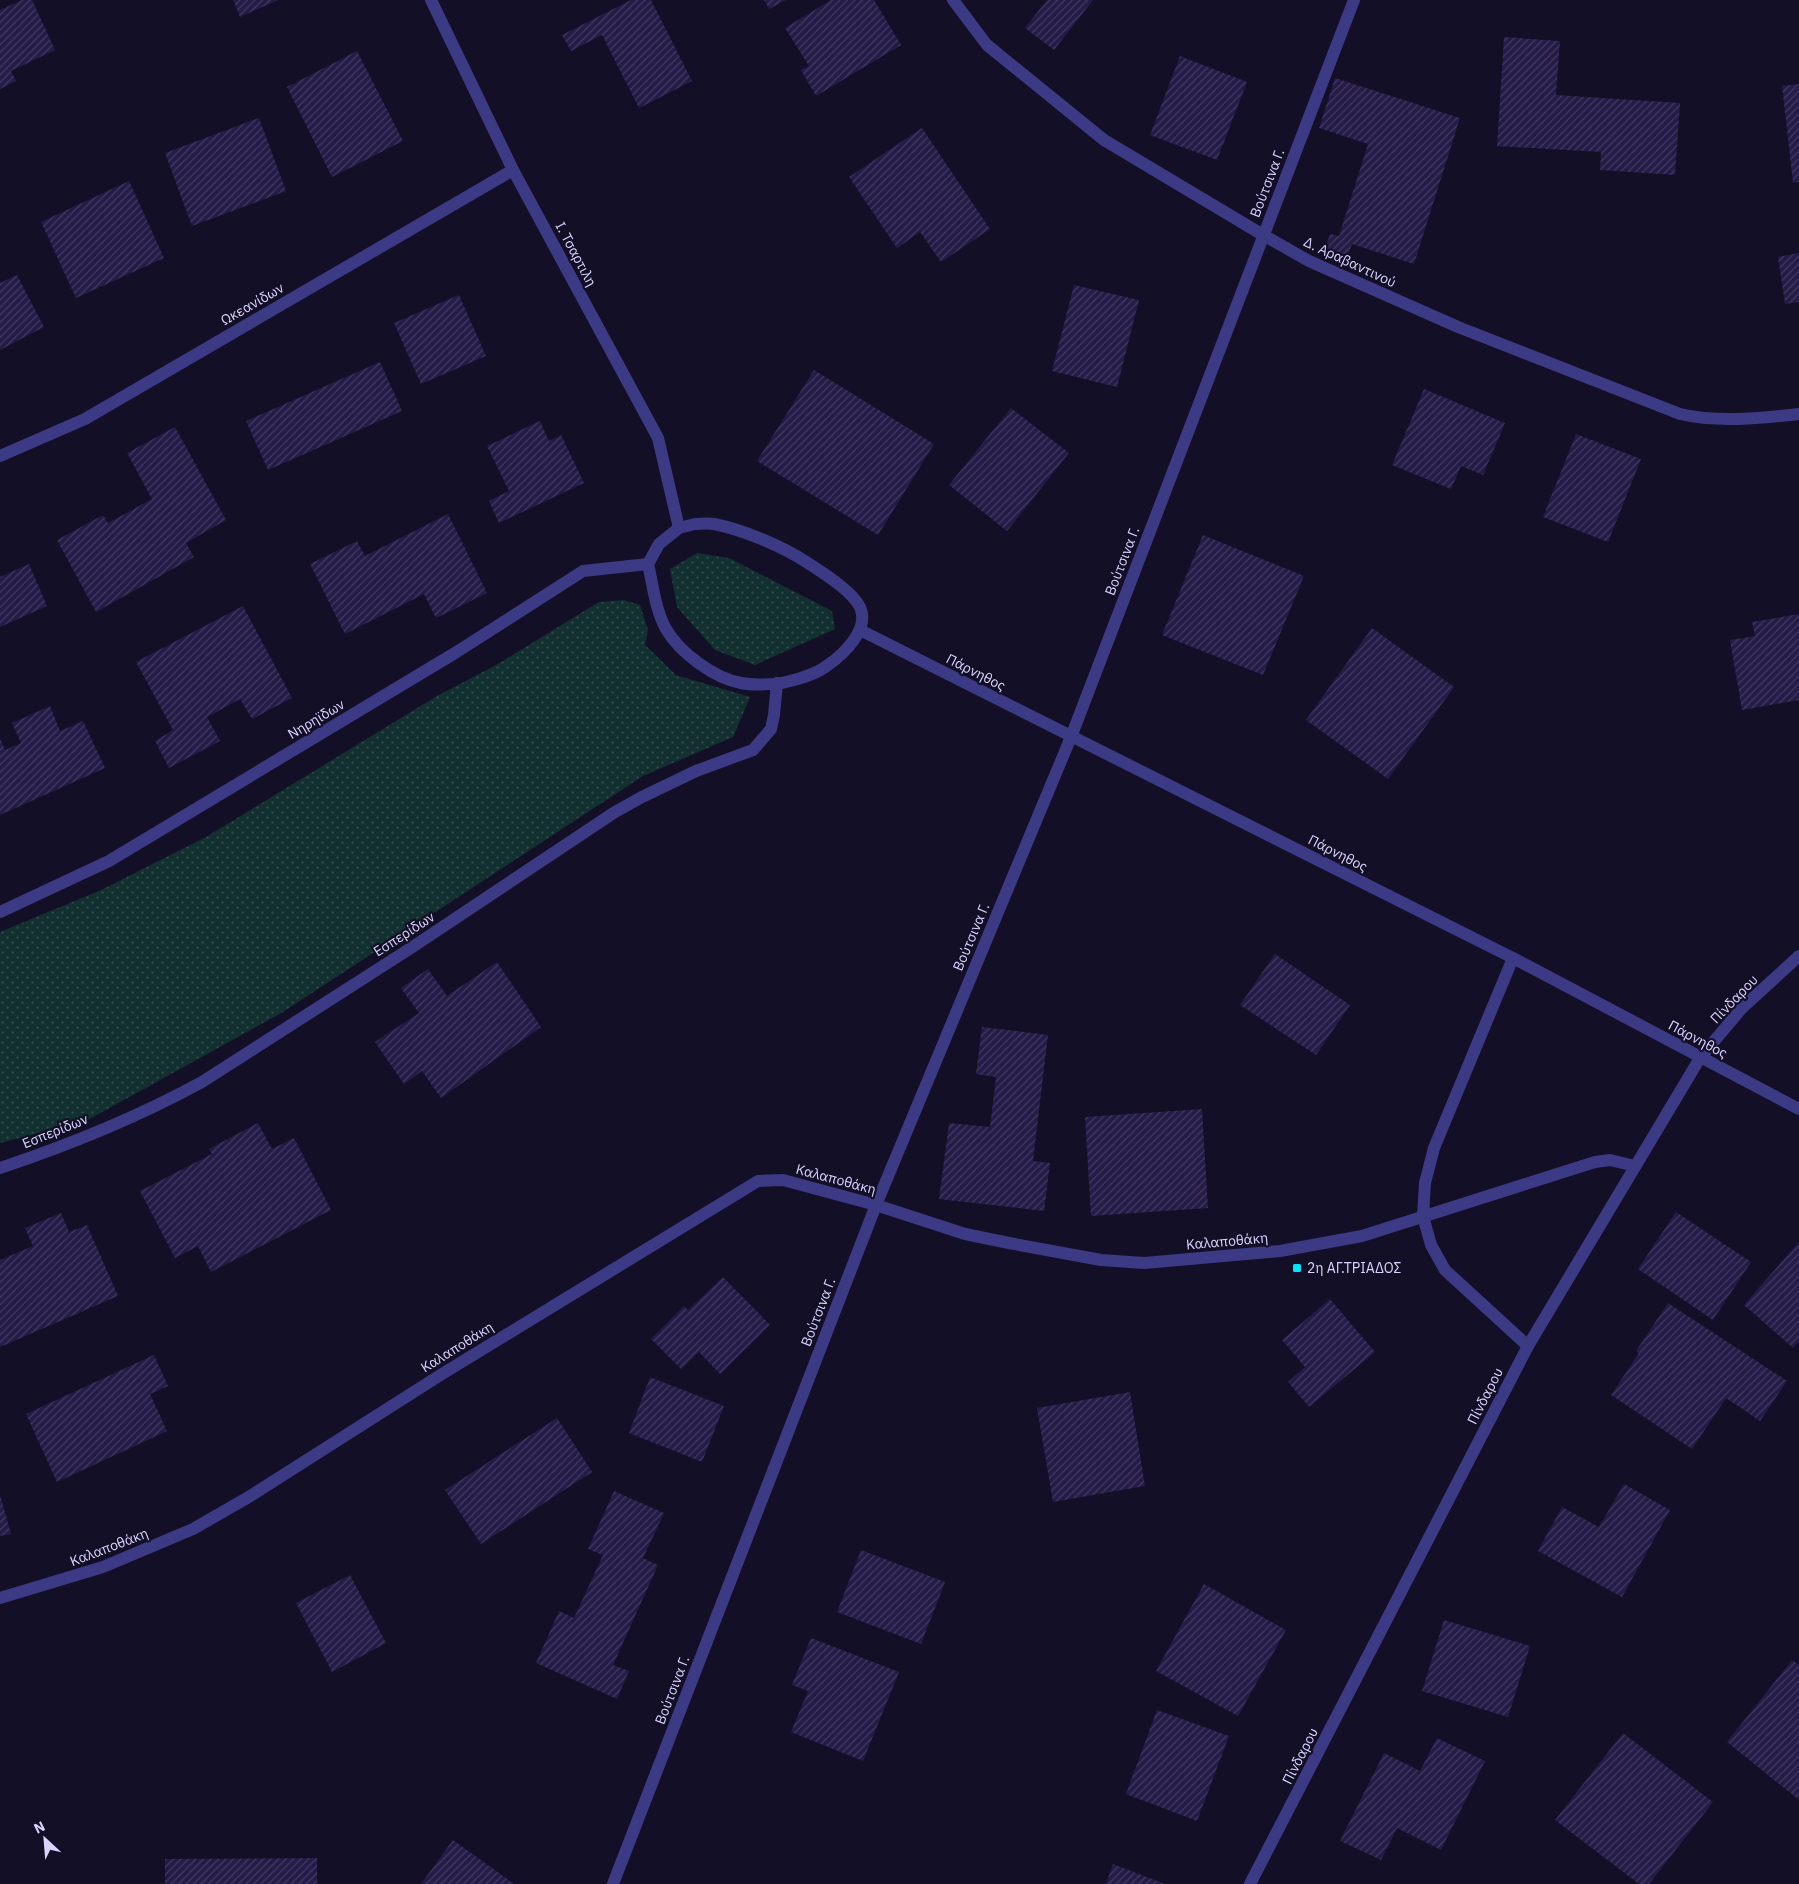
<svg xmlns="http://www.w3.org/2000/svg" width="1799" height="1884" viewBox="0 0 1799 1884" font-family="'IBM Plex Sans',sans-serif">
<defs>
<pattern id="park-dots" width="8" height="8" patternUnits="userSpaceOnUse" patternTransform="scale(1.25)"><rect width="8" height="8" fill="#12302f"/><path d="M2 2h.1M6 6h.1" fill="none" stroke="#344d4e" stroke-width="1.8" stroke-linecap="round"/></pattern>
<pattern id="building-hatch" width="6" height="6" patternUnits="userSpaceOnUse" patternTransform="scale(1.25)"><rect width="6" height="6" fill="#241b47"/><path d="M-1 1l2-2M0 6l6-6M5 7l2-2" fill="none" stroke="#433b63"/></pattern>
</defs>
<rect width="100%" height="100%" fill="#130f26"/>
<g fill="url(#park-dots)">
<path d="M697 553 729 558 832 611 835 629 755 665 715 650 677 607 670 569Z"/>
<path d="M624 600 640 605 648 630 645 645 676 675 750 697 733 737 643 776 283 1012 86 1121 0 1143V932L101 890 206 837 437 696 496 665 599 602Z"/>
</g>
<g fill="url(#building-hatch)">
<path d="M22 0H32L55 50 11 71 16 81 0 89V10Z"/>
<path d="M233 0H278L240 17Z"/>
<path d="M631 0H651L692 81 639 108 602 35 571 51 562 35Z"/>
<path d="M764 0H786L769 9Z"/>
<path d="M831 0H874L901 45 816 96 801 70 809 66 785 28Z"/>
<path d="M1047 0H1093L1054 50 1025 28Z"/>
<path d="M1504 37 1560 41 1556 95 1680 103 1675 175 1600 170 1601 152 1497 146Z"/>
<path d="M357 51 403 141 332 177 287 87Z"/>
<path d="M1180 56 1247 82 1217 160 1150 135Z"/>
<path d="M1335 78 1460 118 1414 264 1352 244 1346 260 1324 253 1330 234 1339 236 1368 144 1319 128Z"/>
<path d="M1799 84V182L1793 183 1782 86Z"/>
<path d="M259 118 286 191 192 226 165 153Z"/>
<path d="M922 128 990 229 941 262 920 232 897 248 849 177Z"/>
<path d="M129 181 164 258 76 298 41 222Z"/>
<path d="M1799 253V302L1785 304 1778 257Z"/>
<path d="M17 275 44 327 0 350V283Z"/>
<path d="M1074 285 1139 300 1117 387 1052 371Z"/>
<path d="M459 295 486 356 421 384 394 323Z"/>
<path d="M380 362 402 411 268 470 246 421Z"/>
<path d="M814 370 934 444 878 535 757 461Z"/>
<path d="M1424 389 1505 423 1483 475 1461 466 1451 489 1392 465Z"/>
<path d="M1011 408 1069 453 1007 531 949 485Z"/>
<path d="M540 421 549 441 561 435 584 483 499 523 489 501 509 491 487 446Z"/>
<path d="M175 427 226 520 186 543 194 557 96 612 57 540 103 515 108 523 152 499 127 453Z"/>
<path d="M1576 434 1641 459 1608 542 1543 517Z"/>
<path d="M448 514 487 593 436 618 424 594 345 634 310 564 357 541 365 556Z"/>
<path d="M1203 535 1304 576 1263 675 1162 635Z"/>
<path d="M29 564 47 606 0 627V577Z"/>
<path d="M243 606 292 698 252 719 240 699 207 717 220 741 169 768 155 741 173 730 136 662Z"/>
<path d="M1799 614V700L1742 710 1730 640 1755 636 1752 622Z"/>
<path d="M1372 628 1454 687 1388 779 1306 720Z"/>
<path d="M50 706 60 731 83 721 105 768 0 815V738L5 750 21 743 12 723Z"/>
<path d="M1275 954 1350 1005 1316 1055 1240 1005Z"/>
<path d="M497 962 541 1027 441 1098 422 1071 404 1084 375 1042 419 1013 401 988 428 969 447 996Z"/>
<path d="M982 1027 1048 1035 1033 1161 1050 1163 1044 1211 939 1199 949 1123 990 1127 996 1077 976 1074Z"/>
<path d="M1202 1109 1208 1208 1091 1216 1085 1117Z"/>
<path d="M258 1123 272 1149 294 1138 331 1210 211 1272 198 1246 175 1258 140 1191 212 1154 209 1149Z"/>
<path d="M1676 1212 1751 1262 1713 1320 1638 1269Z"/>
<path d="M61 1213 69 1232 87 1225 118 1296 0 1347V1260L33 1246 25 1228Z"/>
<path d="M1799 1242V1341L1793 1348 1744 1305Z"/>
<path d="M723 1277 770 1325 720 1374 699 1352 681 1369 651 1339 684 1306 688 1310Z"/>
<path d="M1330 1299 1375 1352 1309 1407 1288 1382 1305 1367 1282 1340Z"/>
<path d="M1668 1303 1787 1381 1760 1421 1726 1398 1692 1449 1611 1395 1639 1353 1636 1351Z"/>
<path d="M154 1355 168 1386 150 1394 167 1431 57 1482 26 1414Z"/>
<path d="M650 1377 724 1406 702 1462 629 1433Z"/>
<path d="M1130 1392 1145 1486 1053 1502 1037 1408Z"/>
<path d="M557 1418 592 1472 481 1544 445 1490Z"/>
<path d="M1624 1484 1670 1510 1622 1597 1538 1551 1562 1507 1599 1527Z"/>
<path d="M614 1491 664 1513 643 1558 658 1565 613 1665 629 1671 617 1699 536 1663 559 1611 574 1618 603 1555 588 1549Z"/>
<path d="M0 1495 11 1534 0 1536Z"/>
<path d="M861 1550 945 1582 921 1644 837 1612Z"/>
<path d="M350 1575 386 1643 332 1672 296 1603Z"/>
<path d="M1204 1584 1286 1630 1238 1716 1156 1671Z"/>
<path d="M1444 1620 1530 1646 1508 1717 1422 1691Z"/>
<path d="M811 1638 899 1672 863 1761 791 1732 808 1691 792 1685Z"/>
<path d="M1792 1660 1799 1665V1800L1727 1742Z"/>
<path d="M1157 1710 1229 1736 1197 1821 1126 1794Z"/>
<path d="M1623 1733 1713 1802 1649 1884H1639L1555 1820Z"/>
<path d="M1437 1738 1485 1761 1441 1850 1397 1828 1381 1860 1340 1841 1384 1753 1420 1771Z"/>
<path d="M453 1840 514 1884H421Z"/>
<path d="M317 1858V1884H165V1859Z"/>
<path d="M1113 1864 1165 1884H1106Z"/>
</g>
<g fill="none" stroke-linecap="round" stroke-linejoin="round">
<g stroke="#3d3a85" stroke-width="12">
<path d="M431 0 513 170 658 438 679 528"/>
<path d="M953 0 987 45 1104 140 1263 235 1309 261 1458 327 1680 414C1719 423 1760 418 1799 414"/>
<path d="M0 456 85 419 513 170"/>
<path d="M695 524C701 524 708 523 714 524 744 530 782 546 808 563 823 573 851 590 860 607 870 629 844 654 828 665 818 673 799 679 786 682 776 685 751 685 741 683 714 678 680 653 666 629 655 609 653 585 648 564L659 544 679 528Z"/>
<path d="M860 630 1513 958 1799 1109"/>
<path d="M0 912 109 861 455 653 583 571 648 564"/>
<path d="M1513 958 1434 1148 1425 1183 1423 1216 1431 1245 1445 1270 1528 1346"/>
<path d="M0 1168C69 1145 138 1117 202 1082L414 946 615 812 642 797 696 771 753 750 771 729 774 715 777 683"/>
<path d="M0 1598 103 1567 193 1529 247 1498 442 1374 758 1181 783 1180 876 1205 965 1234 1009 1243 1101 1260 1144 1263 1280 1251 1362 1236 1595 1162 1610 1160 1635 1166"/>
<path d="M613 1884 876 1205 1071 737 1354 0"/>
<path d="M1250 1884 1528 1346 1700 1058 1742 1008 1799 956"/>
</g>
</g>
<rect fill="#00e5ff" stroke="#130f26" stroke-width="2" x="1292" y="1263" width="10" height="10" rx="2.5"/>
<g text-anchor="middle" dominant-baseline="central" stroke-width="4.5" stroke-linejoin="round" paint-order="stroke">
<g font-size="14" fill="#d9d4ff" stroke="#130f26">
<text transform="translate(1267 183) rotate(-69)">Βούτσινα Γ.</text>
<text transform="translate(576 254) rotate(62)">Ι. Τσαρτιλη</text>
<text transform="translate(1350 262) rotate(25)">Δ. Αραβαντινού</text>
<text transform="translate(252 304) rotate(-30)">Ωκεανίδων</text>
<text transform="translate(1122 561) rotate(-69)">Βούτσινα Γ.</text>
<text transform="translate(976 672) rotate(27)">Πάρνηθος</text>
<text transform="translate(316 719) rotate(-31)">Νηρηϊδων</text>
<text transform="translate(1338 853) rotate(27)">Πάρνηθος</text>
<text transform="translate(404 934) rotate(-33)">Εσπερίδων</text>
<text transform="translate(971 937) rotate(-67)">Βούτσινα Γ.</text>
<text transform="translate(1734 999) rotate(-46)">Πίνδαρου</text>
<text transform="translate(1698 1039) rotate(28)">Πάρνηθος</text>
<text transform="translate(55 1131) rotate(-22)">Εσπερίδων</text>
<text transform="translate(836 1179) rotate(15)">Καλαποθάκη</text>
<text transform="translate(1227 1241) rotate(-5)">Καλαποθάκη</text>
<text transform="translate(818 1312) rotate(-69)">Βούτσινα Γ.</text>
<text transform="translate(457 1347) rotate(-32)">Καλαποθάκη</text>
<text transform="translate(1485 1396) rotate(-63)">Πίνδαρου</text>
<text transform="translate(109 1547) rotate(-21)">Καλαποθάκη</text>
<text transform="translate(672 1690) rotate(-69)">Βούτσινα Γ.</text>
<text transform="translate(1300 1756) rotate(-63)">Πίνδαρου</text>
</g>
<g font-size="14" fill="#d9d4ff" stroke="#130f26" text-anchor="start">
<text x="1307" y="1268">2η ΑΓ.ΤΡΙΑΔΟΣ</text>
</g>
</g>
<g transform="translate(45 1839) rotate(334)" stroke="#130f26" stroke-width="4" paint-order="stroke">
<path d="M0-4L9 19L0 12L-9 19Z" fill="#d9d4ff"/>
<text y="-8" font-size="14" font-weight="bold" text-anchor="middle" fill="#d9d4ff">N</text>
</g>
</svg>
